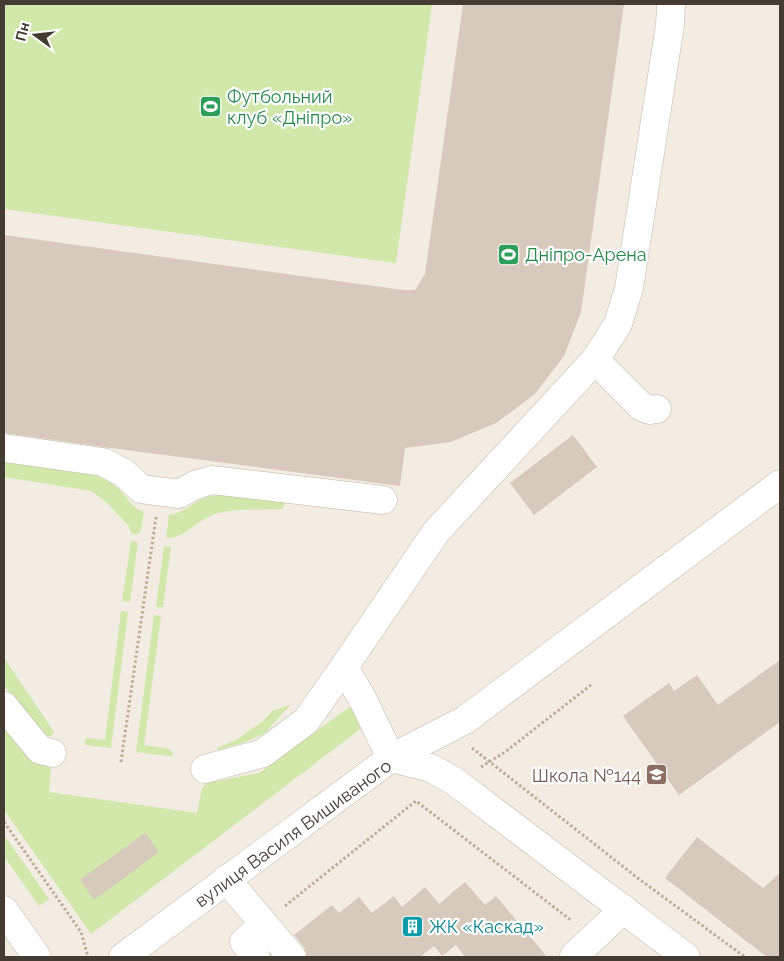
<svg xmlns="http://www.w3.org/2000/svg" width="784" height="961" viewBox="0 0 784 961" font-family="Raleway,sans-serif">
<rect width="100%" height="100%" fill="#f2ece3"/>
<g fill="#d1e8aa">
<path d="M4 4H432L396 263 4 209Z"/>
<path d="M4 462 94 475C105 478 115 484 122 493 130 501 132 508 144 512L140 533 136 535 131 533 129 526 106 502 91 491 4 477Z"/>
<path d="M227 494 286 501 282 509C262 510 234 508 215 514 197 520 186 538 166 538L169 515C183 513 190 505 202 499 210 495 219 495 227 494Z"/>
<path d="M131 541 138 542 130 602 122 601Z"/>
<path d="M164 546 171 547 163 607H156Z"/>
<path d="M121 611 128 612 111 748 86 745 84 741 87 738 105 740Z"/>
<path d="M154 615 161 616 144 745 169 749 173 753 172 756H169L136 752Z"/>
<path d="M4 658 54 732 51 736H45L36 729 4 685Z"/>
<path d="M290 705 265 733 242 743 218 750 217 748 236 740 264 720 272 711Z"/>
<path d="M352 707 363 727 91 934 4 810V726C12 737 25 759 39 764 43 765 47 765 51 766L49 792 197 813 202 788 207 783 259 773 348 708Z"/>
<path d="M4 835 49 899 39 906 4 856Z"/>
</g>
<g fill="#d7c9bb">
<path d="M463 4H624L581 312 564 356 534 395 496 423 451 442 405 448 400 486 111 448 4 433V235L403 290H415L425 274Z"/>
<path d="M573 435 597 467 534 515 510 483Z"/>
<path d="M780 660V722L679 795 623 716 669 683 674 691 697 675 718 705Z"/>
<path d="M145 833 159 852 94 900 80 880Z"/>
<path d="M697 837 763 888 780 873V957H767L665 878Z"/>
<path d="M465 882 485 905 496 896 547 957H465L456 945 442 956 434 946 420 957H307L304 947 294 935 332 905 339 913 359 897 372 913 394 896 402 907 425 887 439 904Z"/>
</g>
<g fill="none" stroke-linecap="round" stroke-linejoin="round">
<defs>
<g id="minor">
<path d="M595 360 642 407 649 410 657 409"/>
<path d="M4 448 103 462 124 473 141 489 179 494 195 485 212 480 383 500"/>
<path d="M344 667 436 532 595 360 618 324 629 288 670 25 671 4"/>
<path d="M4 706 40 750 52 753"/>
<path d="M205 769 263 753 306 721 344 667 363 700 391 758 465 720 780 484"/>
<path d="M226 879 292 957"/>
<path d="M4 910 37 957"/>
<path d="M574 956 624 909"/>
<path d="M123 957 391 758 431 768 454 781 686 957"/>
<path d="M256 957 244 942 264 924"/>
</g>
</defs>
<use href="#minor" stroke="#c0b6a8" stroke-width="29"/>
<g stroke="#bfad96" stroke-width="3" stroke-dasharray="2.5 2.5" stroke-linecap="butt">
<path d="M472 748 639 879 745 957"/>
<path d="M121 762 156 517"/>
<path d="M481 767 505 752 591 685"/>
<path d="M4 822 81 932 88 957"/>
<path d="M285 906 416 801 572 921"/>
</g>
<use href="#minor" stroke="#fff" stroke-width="28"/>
</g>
<defs>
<symbol id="stadium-square" viewBox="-11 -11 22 22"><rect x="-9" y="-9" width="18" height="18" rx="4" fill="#2e9e5b" stroke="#fff"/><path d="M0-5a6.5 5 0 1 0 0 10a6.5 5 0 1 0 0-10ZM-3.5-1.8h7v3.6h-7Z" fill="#fff"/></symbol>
<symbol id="school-square" viewBox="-11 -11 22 22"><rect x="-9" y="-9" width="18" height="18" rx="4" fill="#8d6e63" stroke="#fff"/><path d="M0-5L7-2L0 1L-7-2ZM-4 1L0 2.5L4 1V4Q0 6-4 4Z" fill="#fff"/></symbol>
<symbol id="building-square" viewBox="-11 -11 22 22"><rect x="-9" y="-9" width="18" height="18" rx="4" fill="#0f9aa8" stroke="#fff"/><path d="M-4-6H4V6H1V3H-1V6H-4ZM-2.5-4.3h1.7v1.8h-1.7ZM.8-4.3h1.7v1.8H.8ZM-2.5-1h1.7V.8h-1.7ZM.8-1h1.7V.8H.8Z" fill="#fff"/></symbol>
</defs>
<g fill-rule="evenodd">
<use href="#stadium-square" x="198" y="94" width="25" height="25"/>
<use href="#stadium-square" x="496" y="242" width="25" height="25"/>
<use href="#school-square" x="644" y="762" width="25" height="25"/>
<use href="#building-square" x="400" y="914" width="25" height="25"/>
</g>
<g text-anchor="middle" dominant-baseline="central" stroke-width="4.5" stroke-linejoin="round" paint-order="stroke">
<g font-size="18" fill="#27864d" stroke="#fff" text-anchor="start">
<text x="227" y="96">Футбольний<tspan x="227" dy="21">клуб «Дніпро»</tspan></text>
<text x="525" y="254">Дніпро-Арена</text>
</g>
<g font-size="18" fill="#785e54" stroke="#fff" text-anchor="end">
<text x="641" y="775">Школа №144</text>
</g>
<g font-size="18" fill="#443c33" stroke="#fff">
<text transform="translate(293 833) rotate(-36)">вулиця Василя Вишиваного</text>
</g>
<g font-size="18" fill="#0d838f" stroke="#fff" text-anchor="start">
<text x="429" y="926">ЖК «Каскад»</text>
</g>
</g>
<rect width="784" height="961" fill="none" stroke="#443c33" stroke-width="10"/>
<g transform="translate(35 35) rotate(285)" stroke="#ffffff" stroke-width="4" paint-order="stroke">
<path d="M0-4L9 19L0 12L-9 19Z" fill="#443c33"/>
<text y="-8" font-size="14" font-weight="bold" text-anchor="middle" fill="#443c33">Пн</text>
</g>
</svg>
